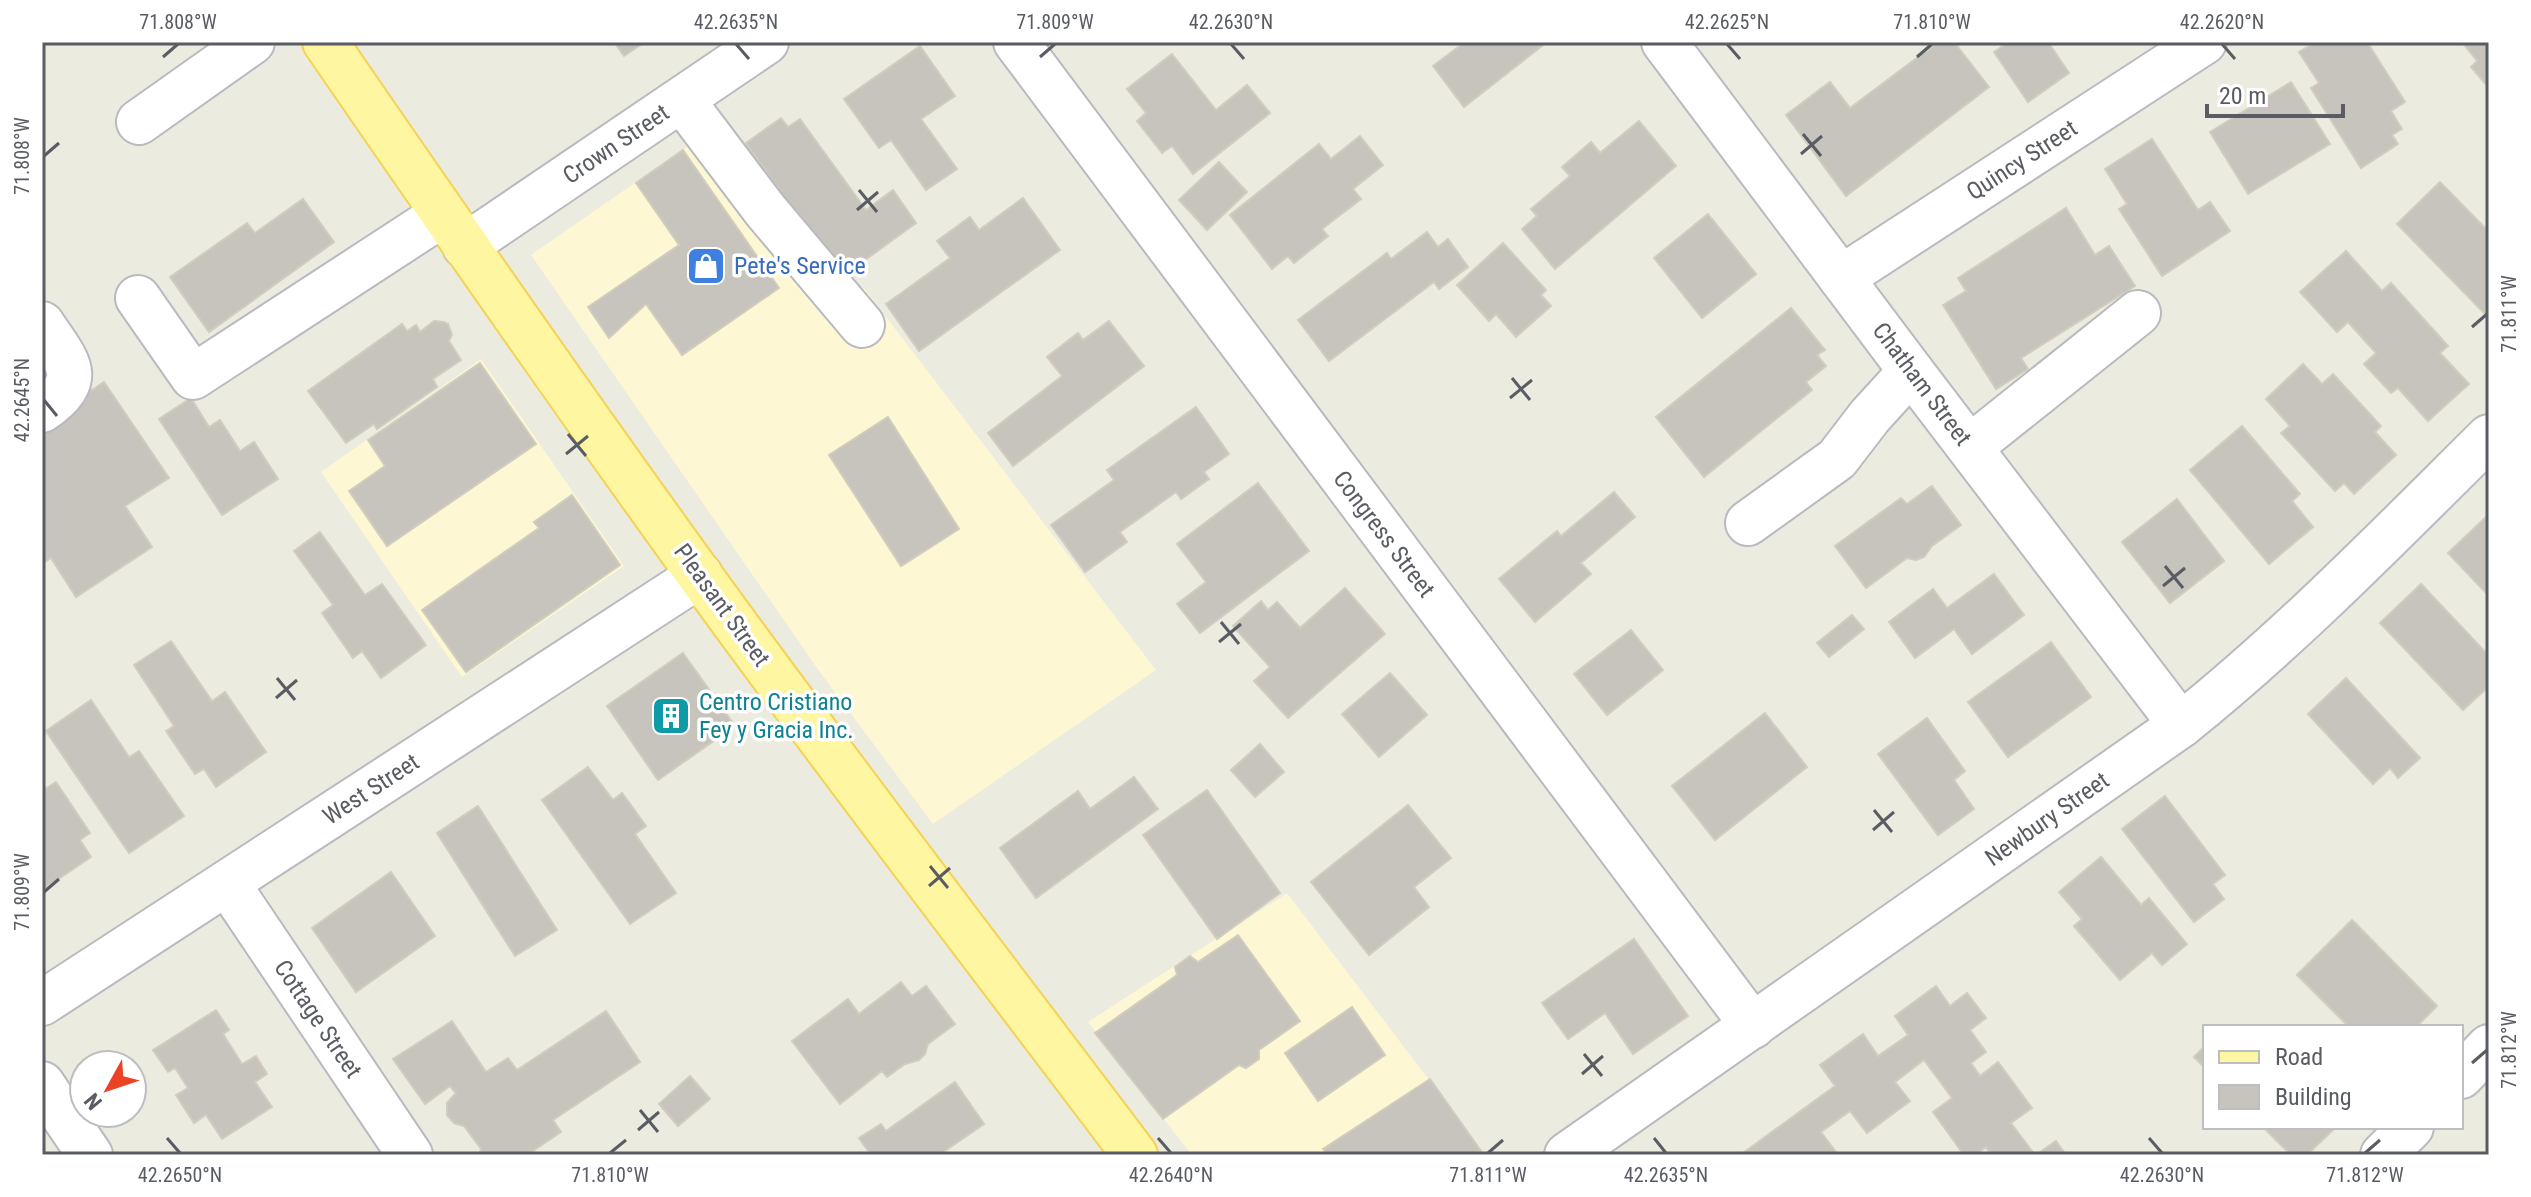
<svg xmlns="http://www.w3.org/2000/svg" width="2531" height="1197" viewBox="0 0 2531 1197" font-family="'Roboto Condensed',sans-serif">
<rect width="100%" height="100%" fill="#ecebe0"/>
<g fill="#fef7d3">
<path d="M701 137 827 296 864 288 1156 670 933 824 817 668 531 255Z"/>
<path d="M481 359 624 566 462 677 321 472Z"/>
<path d="M1287 893 1486 1155H1192L1088 1022Z"/>
</g>
<g fill="#c7c4bd" stroke="#d1cdbe" stroke-width="2">
<path d="M614 42H645L624 56Z"/>
<path d="M1465 42H1547L1464 107 1433 66Z"/>
<path d="M1938 42H1954L1989 87 1846 196 1786 115 1830 82 1850 108Z"/>
<path d="M2009 42H2048L2069 73 2028 102 1994 52Z"/>
<path d="M2316 42H2367L2405 102 2391 111 2402 129 2392 135 2398 144 2361 168 2311 88 2319 83 2299 52Z"/>
<path d="M2462 42H2489V88L2471 67 2477 61Z"/>
<path d="M920 46 955 96 921 119 957 169 926 190 891 140 879 148 844 99Z"/>
<path d="M1172 54 1216 110 1247 85 1270 113 1193 174 1172 146 1162 153 1137 121 1146 113 1127 89Z"/>
<path d="M2291 82 2330 144 2248 194 2210 132Z"/>
<path d="M781 118 788 127 800 119 866 210 893 190 916 223 839 279 773 196 780 191 746 143Z"/>
<path d="M1639 121 1676 166 1555 269 1522 229 1537 216 1531 209 1570 176 1562 167 1591 142 1600 153Z"/>
<path d="M1360 136 1383 165 1353 189 1361 199 1322 229 1328 236 1294 263 1288 256 1272 269 1230 215 1319 144 1331 159Z"/>
<path d="M2152 139 2198 210 2210 202 2230 231 2162 276 2119 209 2127 204 2105 169Z"/>
<path d="M683 150 779 288 682 355 646 304 609 338 588 307 679 245 636 183Z"/>
<path d="M1219 162 1247 192 1207 230 1179 200Z"/>
<path d="M2440 182 2489 232V318L2397 224Z"/>
<path d="M1023 198 1060 250 919 351 886 304 950 258 937 241 970 217 979 230Z"/>
<path d="M303 199 334 242 209 332 170 277 247 223 255 233Z"/>
<path d="M2066 208 2095 255 2109 246 2135 286 2021 358 2028 369 1996 389 1943 305 1966 291 1958 278Z"/>
<path d="M1708 214 1756 274 1702 318 1654 258Z"/>
<path d="M1427 232 1438 247 1448 239 1468 267 1439 289 1434 282 1329 361 1298 320 1387 253 1391 259Z"/>
<path d="M1503 243 1546 290 1541 295 1551 306 1516 337 1496 314 1489 321 1457 285Z"/>
<path d="M2346 251 2382 291 2391 283 2448 346 2440 353 2469 384 2428 421 2398 388 2391 393 2364 364 2376 353 2348 322 2337 332 2300 292Z"/>
<path d="M1791 308 1825 350 1817 355 1826 366 1806 382 1812 390 1704 477 1656 417Z"/>
<path d="M434 321 444 322 448 324 452 335 449 341 461 360 433 379 437 387 377 429 374 424 346 443 308 391 402 324 407 331 416 325 420 332Z"/>
<path d="M1109 321 1144 366 1013 466 988 433 1062 376 1047 357 1078 333 1083 340Z"/>
<path d="M480 363 536 444 387 546 349 491 385 466 368 440Z"/>
<path d="M2303 364 2322 384 2333 374 2381 426 2375 432 2396 455 2354 494 2344 483 2335 491 2281 433 2290 426 2266 399Z"/>
<path d="M104 382 169 478 125 506 152 547 76 597 51 558 42 564V424Z"/>
<path d="M191 398 209 427 220 420 240 451 254 442 278 479 222 515 159 419Z"/>
<path d="M1196 407 1229 454 1204 472 1209 479 1181 499 1176 492 1120 532 1127 542 1085 572 1051 525 1114 480 1107 470Z"/>
<path d="M888 417 959 529 901 566 829 455Z"/>
<path d="M2242 426 2300 494 2292 501 2313 527 2269 564 2190 470Z"/>
<path d="M1258 483 1309 551 1200 633 1177 604 1206 582 1177 544Z"/>
<path d="M1932 486 1961 525 1932 546 1924 557 1916 560 1907 558 1866 588 1835 546 1901 498 1907 504Z"/>
<path d="M1614 492 1635 517 1581 563 1591 574 1535 622 1499 579 1557 531 1561 536Z"/>
<path d="M572 495 620 565 466 672 422 610 539 528 534 522Z"/>
<path d="M2177 499 2224 561 2170 603 2122 542Z"/>
<path d="M2489 514V596L2448 553Z"/>
<path d="M320 532 365 595 382 584 426 645 381 678 362 651 353 658 322 613 333 605 294 551Z"/>
<path d="M1994 574 2024 615 1972 654 1954 629 1915 658 1889 622 1933 589 1947 608Z"/>
<path d="M2421 584 2489 656V686L2463 710 2380 623Z"/>
<path d="M1345 588 1385 634 1288 718 1254 681 1270 667 1233 626 1261 601 1268 610 1277 602 1300 628Z"/>
<path d="M1852 615 1864 629 1829 657 1817 643Z"/>
<path d="M1631 630 1663 670 1607 715 1574 674Z"/>
<path d="M171 641 212 701 225 692 266 752 216 787 204 769 195 774 166 731 174 726 134 665Z"/>
<path d="M2051 642 2091 697 2008 757 1968 702Z"/>
<path d="M683 653 735 726 658 780 607 706Z"/>
<path d="M1390 673 1427 715 1379 757 1342 714Z"/>
<path d="M2346 678 2420 758 2398 778 2390 768 2373 784 2308 714Z"/>
<path d="M91 700 129 757 139 751 184 816 129 853 46 731Z"/>
<path d="M1765 713 1807 767 1715 840 1672 786Z"/>
<path d="M1927 718 1965 771 1954 780 1974 809 1938 835 1878 754Z"/>
<path d="M1260 744 1284 772 1255 797 1231 770Z"/>
<path d="M588 767 613 800 622 793 646 826 635 834 676 893 630 924 542 800Z"/>
<path d="M1134 777 1158 809 1036 898 1000 848 1078 791 1090 809Z"/>
<path d="M56 782 90 833 80 840 91 857 42 890V784L45 789Z"/>
<path d="M1207 790 1280 893 1217 939 1143 835Z"/>
<path d="M2165 796 2225 875 2213 884 2224 899 2194 922 2122 829Z"/>
<path d="M1408 805 1451 858 1414 887 1429 907 1369 955 1311 882Z"/>
<path d="M478 806 557 930 515 956 437 833Z"/>
<path d="M2101 857 2141 905 2149 898 2187 944 2162 965 2152 953 2120 980 2074 926 2082 919 2059 892Z"/>
<path d="M391 872 435 936 356 992 312 928Z"/>
<path d="M2352 920 2437 1006 2416 1027H2349L2297 975Z"/>
<path d="M1238 935 1300 1021 1259 1050V1059L1246 1068 1239 1065 1163 1119 1095 1033 1177 975 1175 967 1190 956 1198 962Z"/>
<path d="M1634 939 1688 1016 1633 1054 1605 1013 1568 1039 1542 1003Z"/>
<path d="M901 982 912 996 926 986 955 1024 928 1044 925 1054 919 1060 905 1064 887 1077 882 1071 840 1104 792 1041 848 999 859 1014Z"/>
<path d="M1936 986 1950 1006 1967 993 1986 1018 1970 1030 1986 1052 1971 1063 1980 1076 1998 1062 2032 1108 2011 1123 2035 1155H1991L1986 1147 1975 1155H1964L1933 1112 1952 1098 1924 1060 1895 1082 1910 1101 1867 1133 1850 1111 1821 1132 1836 1152 1832 1155H1745L1743 1153 1835 1086 1820 1065 1863 1034 1878 1056 1908 1035 1895 1016Z"/>
<path d="M1352 1007 1385 1055 1318 1101 1285 1053Z"/>
<path d="M216 1010 229 1030 223 1034 242 1064 256 1056 267 1074 255 1082 272 1107 222 1139 206 1115 194 1123 176 1095 188 1088 175 1068 168 1072 153 1050Z"/>
<path d="M606 1011 640 1062 553 1120 561 1132 527 1155H479L481 1149 464 1126 454 1123 447 1115V1103L456 1093 450 1086 425 1104 393 1059 452 1021 486 1072 508 1058 517 1070Z"/>
<path d="M2205 1046V1068L2194 1057Z"/>
<path d="M690 1076 710 1099 678 1126 659 1104Z"/>
<path d="M1430 1079 1484 1155H1328L1323 1149Z"/>
<path d="M955 1082 984 1124 939 1155H871L859 1138 881 1124 886 1131Z"/>
<path d="M2263 1127H2336L2307 1155H2291Z"/>
<path d="M2056 1141 2066 1155H2036Z"/>
</g>
<g fill="none" stroke-linecap="round" stroke-linejoin="round">
<defs>
<g id="minor">
<path d="M1016 42 1753 1026"/>
<path d="M1664 42 1911 371 2181 725"/>
<path d="M682 100 765 210 862 325"/>
<path d="M139 122 252 42"/>
<path d="M465 246 766 42"/>
<path d="M1841 278 2204 42"/>
<path d="M138 298 193 377 443 214"/>
<path d="M42 324C66 361 89 379 42 410"/>
<path d="M1970 447 2138 313"/>
<path d="M1748 523 1837 459 1870 416 1911 371"/>
<path d="M227 883 410 1155"/>
<path d="M42 1003 700 575"/>
<path d="M2461 1076 2489 1047"/>
<path d="M42 1084 90 1155"/>
<path d="M1567 1155 2181 725C2291 637 2389 536 2489 437"/>
<path d="M2383 1155 2411 1127"/>
</g>
<path id="major" d="M325 42C457 234 590 425 727 613 861 796 999 975 1135 1155"/>
</defs>
<use href="#minor" stroke="#b8bac0" stroke-width="48"/>
<use href="#major" stroke="#f4d252" stroke-width="48"/>
<use href="#minor" stroke="#fff" stroke-width="44"/>
<use href="#major" stroke="#fff6a2" stroke-width="44"/>
</g>
<path fill="none" stroke="#595c62" stroke-width="3" d="M736 44 749 59M1231 44 1244 59M1727 44 1740 59M2222 44 2235 59M163 57 178 44M1040 57 1055 44M1917 57 1932 44M1803 134 1821 156M1801 154 1822 136M44 156 59 143M859 190 877 212M857 210 878 192M2472 327 2487 314M1512 378 1530 400M1510 398 1532 380M44 400 57 416M568 434 586 456M566 454 588 436M2165 566 2183 588M2163 586 2185 568M1221 622 1239 644M1219 642 1241 624M277 678 295 700M276 698 297 680M1874 810 1892 832M1873 830 1894 812M930 866 948 888M929 886 950 868M44 892 59 879M1584 1054 1602 1076M2472 1063 2487 1050M1582 1074 1603 1056M640 1110 658 1132M638 1130 659 1112M167 1138 180 1153M1158 1138 1171 1153M1654 1138 1666 1153M2149 1138 2162 1153M610 1153 626 1140M1488 1153 1503 1140M2365 1153 2380 1140"/>
<defs>
<symbol id="shop-square" viewBox="-11 -11 22 22"><rect x="-9" y="-9" width="18" height="18" rx="4" fill="#3f7fe0" stroke="#fff"/><path d="M-5-2.5h2.3a2.7 3.5 0 0 1 5.4 0H5L5.5 6h-11ZM-1.5-2.5h3a1.5 2.3 0 0 0-3 0Z" fill="#fff"/></symbol>
<symbol id="building-square" viewBox="-11 -11 22 22"><rect x="-9" y="-9" width="18" height="18" rx="4" fill="#0f9aa8" stroke="#fff"/><path d="M-4-6H4V6H1V3H-1V6H-4ZM-2.5-4.3h1.7v1.8h-1.7ZM.8-4.3h1.7v1.8H.8ZM-2.5-1h1.7V.8h-1.7ZM.8-1h1.7V.8H.8Z" fill="#fff"/></symbol>
</defs>
<g fill-rule="evenodd">
<use href="#shop-square" x="684" y="244" width="44" height="44"/>
<use href="#building-square" x="649" y="694" width="44" height="44"/>
</g>
<g text-anchor="middle" dominant-baseline="central" stroke-width="7" stroke-linejoin="round" paint-order="stroke">
<g font-size="24" fill="#595c62" stroke="#fff">
<text transform="translate(616 144) rotate(-34)">Crown Street</text>
<text transform="translate(2022 160) rotate(-33)">Quincy Street</text>
<text transform="translate(1922 384) rotate(53)">Chatham Street</text>
<text transform="translate(1384 534) rotate(53)">Congress Street</text>
<text transform="translate(722 605) rotate(54)">Pleasant Street</text>
<text transform="translate(371 789) rotate(-33)">West Street</text>
<text transform="translate(2047 819) rotate(-35)">Newbury Street</text>
<text transform="translate(318 1019) rotate(56)">Cottage Street</text>
</g>
<g font-size="24" fill="#366cbe" stroke="#fff" text-anchor="start">
<text x="734" y="266">Pete's Service</text>
</g>
<g font-size="24" fill="#0d838f" stroke="#fff" text-anchor="start">
<text x="699" y="702">Centro Cristiano<tspan x="699" dy="28">Fey y Gracia Inc.</tspan></text>
</g>
</g>
<rect width="2531" height="1197" fill="none" stroke="#ffffff" stroke-width="88"/>
<rect x="2203" y="1025" width="260" height="104" fill="#ffffff" stroke="#bdbec0" stroke-width="2"/>
<rect x="2219" y="1051" width="40" height="12" fill="#fff6a2" stroke="#bdbec0" stroke-width="2"/>
<text x="2275" y="1065" font-size="24" fill="#595c62">Road</text>
<rect x="2219" y="1085" width="40" height="24" fill="#c7c4bd" stroke="#bdbec0" stroke-width="2"/>
<text x="2275" y="1105" font-size="24" fill="#595c62">Building</text>
<g transform="translate(108 1089) rotate(230)"><circle r="38" fill="#ffffff" stroke="#bdbec0" stroke-width="2"/>
<path d="M0-6L14 30L0 20L-14 30Z" fill="#ec4326"/>
<text y="-12" font-size="22" font-weight="bold" text-anchor="middle" fill="#595c62">N</text>
</g>
<path d="M2207 104v12h136v-12" fill="none" stroke="#595c62" stroke-width="4"/>
<text x="2219" y="104" font-size="24" fill="#595c62" stroke="#ffffff" stroke-width="6" paint-order="stroke">20 m</text>
<rect x="44" y="44" width="2443" height="1109" fill="none" stroke="#595c62" stroke-width="3"/>
<g font-size="20" text-anchor="middle" fill="#595c62">
<text x="178" y="29">71.808°W</text>
<text x="736" y="29">42.2635°N</text>
<text x="1055" y="29">71.809°W</text>
<text x="1231" y="29">42.2630°N</text>
<text x="1727" y="29">42.2625°N</text>
<text x="1932" y="29">71.810°W</text>
<text x="2222" y="29">42.2620°N</text>
<text transform="translate(22 156) rotate(-90)" y="7">71.808°W</text>
<text transform="translate(2509 314) rotate(-90)" y="7">71.811°W</text>
<text transform="translate(22 400) rotate(-90)" y="7">42.2645°N</text>
<text transform="translate(22 892) rotate(-90)" y="7">71.809°W</text>
<text transform="translate(2509 1050) rotate(-90)" y="7">71.812°W</text>
<text x="180" y="1182">42.2650°N</text>
<text x="610" y="1182">71.810°W</text>
<text x="1171" y="1182">42.2640°N</text>
<text x="1488" y="1182">71.811°W</text>
<text x="1666" y="1182">42.2635°N</text>
<text x="2162" y="1182">42.2630°N</text>
<text x="2365" y="1182">71.812°W</text>
</g>
</svg>
